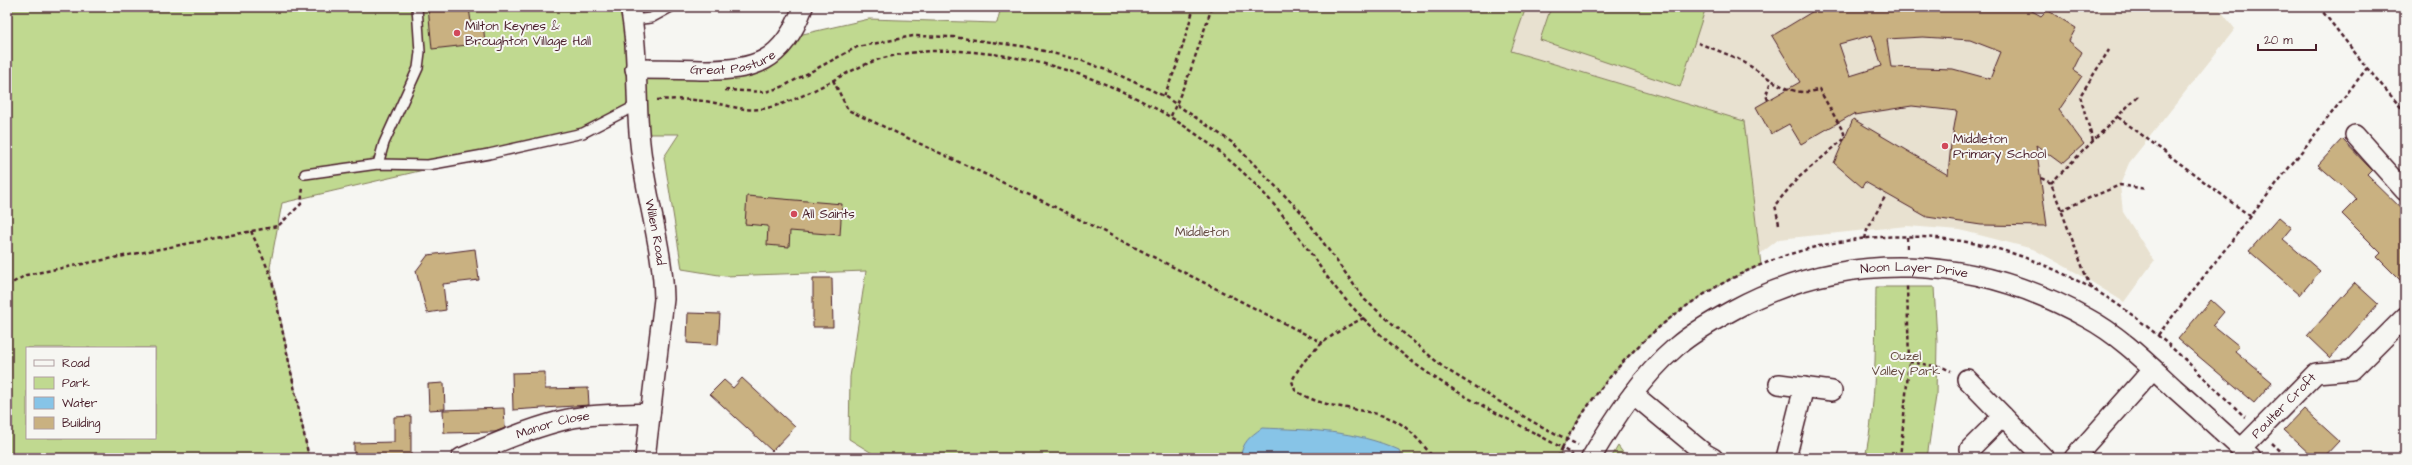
<svg xmlns="http://www.w3.org/2000/svg" width="2412" height="465" viewBox="0 0 2412 465" font-family="'Architects Daughter',sans-serif">
<rect width="100%" height="100%" fill="#f6f6f2"/>
<filter id="ink" filterUnits="userSpaceOnUse"><feTurbulence type="fractalNoise" baseFrequency=".025" numOctaves="2"/><feDisplacementMap in="SourceGraphic" scale="8" xChannelSelector="R" yChannelSelector="G"/><feConvolveMatrix kernelMatrix="1 2 1 2 8 2 1 2 1" color-interpolation-filters="sRGB"/></filter>
<g filter="url(#ink)">
<path fill="#e8e1d0" d="M1526 7H2218L2235 29 2129 163 2120 185 2123 212 2154 261 2124 302 2077 273 2033 249 1960 230 1907 226 1779 239 1760 254 1744 121 1511 51Z"/>
<g fill="#c0d990" stroke="#857c5e" fill-rule="evenodd">
<path d="M7 7H630L637 105 578 134 282 203 270 267 309 458H7ZM27 348H155V438H27Z"/>
<path d="M1001 7H1526L1511 51 1744 121 1761 265C1688 295 1629 346 1585 410 1575 426 1564 440 1559 458H880L849 439 850 377 866 271 725 276 682 269 664 157 679 134H648L643 74 725 76 794 36 869 19 997 23Z"/>
<path d="M1551 7H1706L1680 87 1540 40Z"/>
<path d="M1876 287H1934L1937 340 1936 396 1927 458H1865C1877 402 1875 344 1876 287Z"/>
<path d="M1618 446 1627 458H1611Z"/>
</g>
<path fill="#87c4e7" stroke="#6f829c" d="M1262 428C1309 430 1355 430 1399 450L1403 458H1240C1243 442 1249 437 1262 428Z"/>
<g fill="#c9b181" stroke="#4a1f2b" fill-rule="evenodd">
<path d="M428 7H469L471 23 483 22 485 43 432 49Z"/>
<path d="M1820 7H2025L2041 16 2047 10 2076 28 2069 41 2082 52 2073 70 2082 76 2059 110 2084 144 2062 164 2036 145 2047 226 1981 225 1927 217 1865 182 1862 187 1834 163 1853 119 1948 175 1951 144 1957 111 1912 106 1854 115 1855 113 1801 144 1789 124 1771 134 1756 107 1800 82 1772 36ZM1872 35 1882 66 1850 76 1839 44ZM1923 37 1970 40 2001 52 1990 79 1953 69 1891 67 1887 39Z"/>
<path d="M2342 139 2372 170 2367 175 2405 212V285L2377 257 2381 253 2342 214 2357 199 2318 165Z"/>
<path d="M747 196 842 204 840 235 790 231 789 247 767 245 768 226 745 224Z"/>
<path d="M2279 217 2292 228 2283 239 2320 271 2300 295 2249 251Z"/>
<path d="M475 249 479 280 443 284 446 310 427 313 416 271 428 255Z"/>
<path d="M813 278H832L833 327H813Z"/>
<path d="M2355 283 2378 304 2330 358 2307 336Z"/>
<path d="M2211 300 2224 312 2213 325 2239 346 2235 351 2272 382 2254 403 2178 339Z"/>
<path d="M688 313 720 314 718 345 687 343Z"/>
<path d="M545 372V389L588 388 589 405 513 410 512 373Z"/>
<path d="M742 378 795 427 772 451 710 394 724 380 733 388Z"/>
<path d="M444 383 445 409 429 410 428 384Z"/>
<path d="M504 408 505 428 495 432 444 433 443 410Z"/>
<path d="M2304 409 2339 441 2323 458H2314L2284 430Z"/>
<path d="M411 416V458H354V443L394 442V417Z"/>
</g>
<g fill="none" stroke-linecap="round" stroke-linejoin="round">
<defs>
<g id="lane">
<path d="M632 20 651 18 671 7"/>
<path d="M378 164 384 143 418 68 420 52 417 7"/>
<path d="M305 174 378 164 428 165 489 154 583 133 637 105"/>
</g>
<g id="street">
<path id="s1" d="M630 7C639 51 635 98 640 143 645 195 663 247 664 299L645 458"/>
<path id="s2" d="M635 69C657 69 679 69 700 70 755 71 783 62 803 7"/>
<path d="M2355 135 2405 191"/>
<path d="M1967 379 2044 458"/>
<path d="M1779 384 1832 391"/>
<path d="M1633 394 1704 453 1713 458"/>
<path d="M1970 449 2003 416"/>
<path id="s3" d="M2241 449 2316 373 2352 370 2405 317"/>
<path id="s4" d="M461 458C494 444 526 430 560 421 589 413 620 415 649 413"/>
<path id="s5" d="M1591 458C1614 419 1641 377 1676 347 1692 333 1713 321 1733 310 1847 248 1974 255 2087 318 2119 335 2147 363 2174 388 2200 411 2225 434 2251 458"/>
<path d="M1786 458 1804 387"/>
<path d="M2074 458 2153 369"/>
</g>
</defs>
<use href="#lane" stroke="#4a1f2b" stroke-width="12"/>
<use href="#street" stroke="#4a1f2b" stroke-width="22"/>
<g stroke="#4a1f2b" stroke-width="2.5" stroke-dasharray="4 3" stroke-linecap="butt">
<path d="M2319 7 2367 68 2405 112"/>
<path d="M1698 43C1711 48 1725 53 1738 59 1762 71 1791 102 1819 89L1844 133V139L1797 179 1775 205 1779 224"/>
<path d="M833 80 848 110 1055 207 1323 343"/>
<path d="M725 90 765 92 782 87 857 47 913 36 953 37 1028 47 1080 60 1119 75 1164 96 1233 143 1301 212 1365 300 1444 368 1533 422 1578 445"/>
<path d="M1164 96 1177 65 1194 7"/>
<path d="M657 100C672 99 689 99 704 101 727 104 744 113 767 108 803 100 835 77 869 63 896 52 929 50 958 51 1082 57 1202 117 1281 213 1298 234 1312 256 1328 278 1345 301 1368 324 1390 343 1441 390 1502 414 1562 448 1569 434 1578 422 1586 409 1671 283 1820 214 1972 243 2012 250 2055 268 2091 288 2150 321 2196 371 2245 417"/>
<path d="M1768 100 1766 95 1771 81"/>
<path d="M1171 116 1190 72 1212 7"/>
<path d="M2118 117 2250 216"/>
<path d="M2093 141 2080 96 2109 50"/>
<path d="M2041 178 2051 183 2090 287"/>
<path d="M2051 183 2140 94"/>
<path d="M2061 210 2120 185 2146 189"/>
<path d="M251 231 271 276 309 458"/>
<path d="M1865 239 1867 230 1886 195"/>
<path d="M1907 248V237"/>
<path d="M7 286 26 275 278 226 301 204 303 187"/>
<path d="M1364 318C1335 331 1306 351 1292 381L1295 390C1323 410 1358 406 1389 418 1407 424 1422 444 1434 458"/>
<path d="M2158 335 2367 68"/>
<path d="M1909 362 1942 367 1951 371"/>
<path d="M2272 443 2288 458"/>
<path d="M1558 458 1562 448 1573 455"/>
<path d="M1900 458 1909 362 1907 285"/>
</g>
<use href="#lane" stroke="#f6f6f2" stroke-width="9"/>
<use href="#street" stroke="#f6f6f2" stroke-width="19"/>
</g>
</g>
<g fill="#d1495b" stroke="#f6f6f2" stroke-width="1.5">
<circle cx="457" cy="33" r="4"/>
<circle cx="1945" cy="146" r="4"/>
<circle cx="794" cy="214" r="4"/>
</g>
<g text-anchor="middle" dominant-baseline="central" stroke-width="4" stroke-linejoin="round" paint-order="stroke">
<g font-size="13" fill="#4a1f2b" stroke="#f6f6f2" text-anchor="start">
<text x="465" y="26">Milton Keynes &amp;<tspan x="465" dy="15">Broughton Village Hall</tspan></text>
<text x="1953" y="139">Middleton<tspan x="1953" dy="15">Primary School</tspan></text>
<text x="802" y="214">All Saints</text>
</g>
<g font-size="13" fill="#4a1f2b" stroke="#f6f6f2">
<text stroke="none"><textPath href="#s2" startOffset="99">Great Pasture</textPath></text>
<text stroke="none"><textPath href="#s1" startOffset="227">Willen Road</textPath></text>
<text stroke="none"><textPath href="#s5" startOffset="397">Noon Layer Drive</textPath></text>
<text stroke="none"><textPath href="#s3" startOffset="61">Poulter Croft</textPath></text>
<text stroke="none"><textPath href="#s4" startOffset="98">Manor Close</textPath></text>
</g>
<g font-size="13" fill="#684e44" stroke="#f6f6f2">
<text x="1202" y="232">Middleton</text>
<text x="1906" y="356">Ouzel<tspan x="1906" dy="15">Valley Park</tspan></text>
</g>
</g>
<rect width="2412" height="465" fill="none" stroke="#f6f6f2" stroke-width="24"/>
<rect x="12" y="12" width="2388" height="441" fill="none" stroke="#4a1f2b" stroke-width="1.5" filter="url(#ink)"/>
<rect x="26" y="347" width="130" height="92" fill="#f6f6f2" stroke="#b1a0a2"/>
<rect x="34" y="360" width="20" height="6" fill="#f6f6f2" stroke="#b1a0a2"/>
<text x="62" y="367" font-size="12" fill="#4a1f2b">Road</text>
<rect x="34" y="377" width="20" height="12" fill="#c0d990" stroke="#b1a0a2"/>
<text x="62" y="387" font-size="12" fill="#4a1f2b">Park</text>
<rect x="34" y="397" width="20" height="12" fill="#87c4e7" stroke="#b1a0a2"/>
<text x="62" y="407" font-size="12" fill="#4a1f2b">Water</text>
<rect x="34" y="417" width="20" height="12" fill="#c9b181" stroke="#b1a0a2"/>
<text x="62" y="427" font-size="12" fill="#4a1f2b">Building</text>
<path d="M2258 44v6h58v-6" fill="none" stroke="#4a1f2b" stroke-width="2"/>
<text x="2264" y="44" font-size="12" fill="#4a1f2b" stroke="#f6f6f2" stroke-width="3" paint-order="stroke">20 m</text>
</svg>
